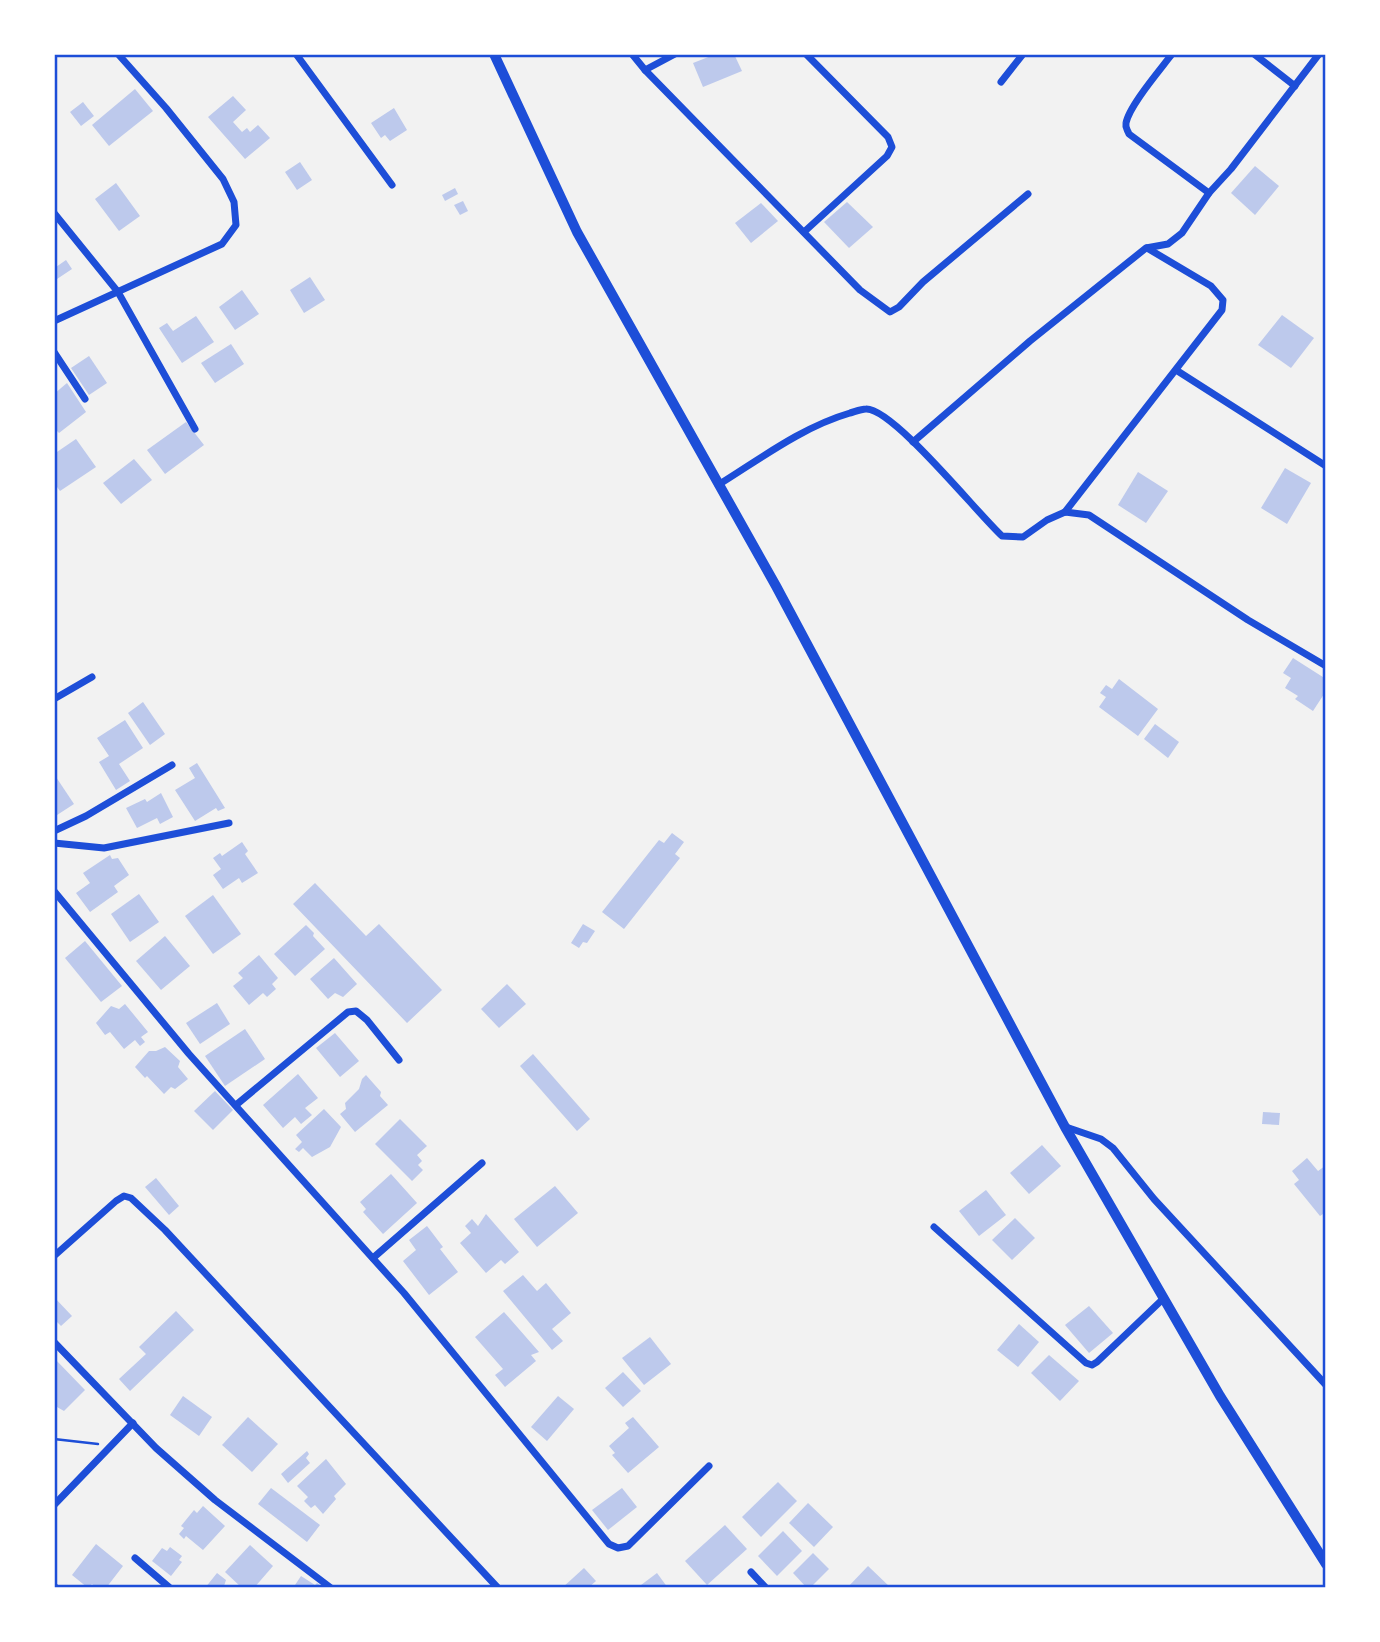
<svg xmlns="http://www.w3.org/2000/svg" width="1380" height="1642" viewBox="0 0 1380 1642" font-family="Mulish,sans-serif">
<rect width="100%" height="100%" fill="#f2f2f2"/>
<g fill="#bdc9ec">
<path d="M716 54H734L742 71 703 87 693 63Z"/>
<path d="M135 89 153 111 109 146 92 125Z"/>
<path d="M233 96 246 110 233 122 242 132 247 128 250 132 258 125 270 138 245 159 208 117Z"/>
<path d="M83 102 94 116 81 126 70 112Z"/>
<path d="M394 108 407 130 390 141 385 135 381 138 371 123Z"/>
<path d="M300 162 312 180 297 190 285 172Z"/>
<path d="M1255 166 1279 186 1255 215 1231 193Z"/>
<path d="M116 183 140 216 119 231 95 199Z"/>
<path d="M455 188 458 194 445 201 442 195Z"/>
<path d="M463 201 468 211 460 215 454 205Z"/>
<path d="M847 202 873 227 849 248 824 222Z"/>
<path d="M761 203 778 221 751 243 735 223Z"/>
<path d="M66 260 72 269 54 281V264L56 267Z"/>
<path d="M310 277 325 300 304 313 290 290Z"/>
<path d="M242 290 259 314 235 330 219 307Z"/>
<path d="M1282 315 1314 338 1291 368 1258 345Z"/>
<path d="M196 316 214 342 182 363 159 328 167 323 173 331Z"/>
<path d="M231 344 244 364 215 383 201 363Z"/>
<path d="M89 356 107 383 89 395 71 368Z"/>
<path d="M67 383 86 412 59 433 54 428V394Z"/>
<path d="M186 422 204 445 165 474 147 450Z"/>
<path d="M76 439 96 467 60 491 54 483V454Z"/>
<path d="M134 459 152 480 121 504 103 483Z"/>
<path d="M1285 468 1311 483 1287 524 1261 508Z"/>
<path d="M1138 472 1168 491 1146 523 1118 505Z"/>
<path d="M1293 658 1326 679V691L1313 711 1295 699 1298 696 1285 688 1291 678 1283 673Z"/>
<path d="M1119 679 1158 709 1138 736 1099 707 1106 697 1100 693 1106 685 1112 689Z"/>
<path d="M143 702 165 734 150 745 128 713Z"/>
<path d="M125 720 143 748 119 764 130 781 116 790 99 762 109 756 97 738Z"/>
<path d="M1155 724 1179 742 1168 758 1144 739Z"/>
<path d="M197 763 225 808 218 811 216 808 195 821 175 790 195 778 189 768Z"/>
<path d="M54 774 74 804 54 817Z"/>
<path d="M161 793 173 817 160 824 157 818 137 828 126 808 145 799 147 802Z"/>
<path d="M672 833 684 842 675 854 680 858 624 929 602 912 659 840 664 843Z"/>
<path d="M242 842 248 851 245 854 258 873 242 883 239 878 223 889 213 875 221 869 213 858 220 853 222 856Z"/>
<path d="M110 855 112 859 118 858 129 875 114 886 118 892 90 912 76 893 90 883 83 873Z"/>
<path d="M315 883 366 936 379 924 442 990 407 1023 293 904Z"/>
<path d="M139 894 159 922 130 942 111 914Z"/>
<path d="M213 895 241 934 213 954 185 916Z"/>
<path d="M583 924 595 931 587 943 583 942 579 948 571 943Z"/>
<path d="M306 925 314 933 313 936 325 949 295 976 274 954Z"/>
<path d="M165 936 190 966 161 990 136 961Z"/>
<path d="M85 941 122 986 101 1002 65 958Z"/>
<path d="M259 955 278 978 272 984 276 989 267 997 263 993 249 1005 233 986 243 978 238 973Z"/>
<path d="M334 958 357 984 343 997 335 993 328 999 310 979Z"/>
<path d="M507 984 526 1004 499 1028 481 1009Z"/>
<path d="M217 1003 230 1024 200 1044 186 1023Z"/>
<path d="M125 1004 148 1032 141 1037 145 1042 140 1046 135 1040 124 1049 110 1032 105 1035 96 1023 111 1006 119 1009Z"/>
<path d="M245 1029 265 1059 225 1086 205 1056Z"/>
<path d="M335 1033 359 1061 340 1077 316 1048Z"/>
<path d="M165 1047 180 1061 178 1067 188 1079 175 1089 171 1087 164 1094 147 1076 145 1078 135 1067 149 1051H156Z"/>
<path d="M533 1054 590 1119 577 1131 520 1066Z"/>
<path d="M298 1074 318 1098 305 1108 312 1115 301 1124 295 1117 283 1128 263 1105Z"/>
<path d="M366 1075 381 1092 380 1096 388 1105 355 1132 340 1114 346 1109 345 1103 359 1089 362 1079Z"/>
<path d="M215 1091 233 1110 213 1130 194 1111Z"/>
<path d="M324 1109 341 1127 330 1147 312 1157 303 1148 299 1152 295 1149 302 1142 296 1135Z"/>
<path d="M1263 1112 1280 1113 1279 1125 1262 1124Z"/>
<path d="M400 1119 427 1146 417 1155 422 1161 418 1165 423 1170 412 1181 375 1144Z"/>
<path d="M1042 1145 1061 1166 1029 1194 1010 1173Z"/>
<path d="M1307 1158 1318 1171 1325 1166 1326 1167V1212L1320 1216 1294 1184 1299 1180 1292 1171Z"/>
<path d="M391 1174 417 1203 383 1234 363 1212 366 1209 360 1202Z"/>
<path d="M156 1178 179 1206 169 1215 145 1187Z"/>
<path d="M555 1186 578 1213 537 1247 514 1219Z"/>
<path d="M986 1190 1006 1215 979 1236 959 1211Z"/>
<path d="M486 1214 519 1252 505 1264 501 1260 486 1273 460 1243 471 1233 465 1226 472 1219 478 1226Z"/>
<path d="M1015 1218 1035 1238 1012 1260 992 1240Z"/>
<path d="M427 1226 443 1247 440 1249 458 1272 429 1295 403 1261 416 1250 409 1240Z"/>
<path d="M523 1275 537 1291 546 1283 571 1313 552 1329 563 1341 552 1350 503 1291Z"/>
<path d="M54 1297 72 1316 61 1326 54 1319Z"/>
<path d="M1089 1306 1113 1333 1089 1353 1065 1325Z"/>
<path d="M176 1311 194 1330 130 1391 119 1379 146 1354 139 1347Z"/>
<path d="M504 1312 539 1352 531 1355 536 1361 505 1387 495 1375 503 1369 475 1337Z"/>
<path d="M1019 1324 1039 1342 1018 1367 997 1350Z"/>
<path d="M650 1337 671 1364 644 1385 622 1358Z"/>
<path d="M1049 1355 1079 1381 1060 1401 1031 1373Z"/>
<path d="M54 1358 85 1390 64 1411 57 1407 54 1410Z"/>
<path d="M623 1372 641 1391 623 1407 605 1388Z"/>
<path d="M183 1396 212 1417 199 1436 170 1415Z"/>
<path d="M558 1396 574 1409 547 1441 531 1427Z"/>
<path d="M248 1417 278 1444 252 1472 222 1445Z"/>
<path d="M633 1417 659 1447 628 1473 612 1455 615 1453 609 1446 629 1428 625 1423Z"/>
<path d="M307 1451 309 1454 306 1458 310 1463 288 1483 281 1474Z"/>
<path d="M326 1459 346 1484 334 1496 336 1499 323 1514 315 1505 311 1508 304 1501 308 1497 297 1486Z"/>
<path d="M778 1482 797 1501 761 1537 742 1517Z"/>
<path d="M271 1488 320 1525 307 1542 258 1504Z"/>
<path d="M622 1488 637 1507 608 1530 592 1510Z"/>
<path d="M808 1503 833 1527 814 1547 789 1523Z"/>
<path d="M203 1506 225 1526 203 1550 186 1536 184 1539 179 1534 184 1528 181 1526 194 1510 197 1513Z"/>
<path d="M725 1525 747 1549 707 1585 685 1561Z"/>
<path d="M783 1531 802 1551 777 1576 758 1556Z"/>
<path d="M96 1544 123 1566 106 1588 100 1586 96 1588 92 1584 88 1588 72 1575Z"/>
<path d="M250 1545 273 1566 254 1588H242L225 1572Z"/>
<path d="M170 1547 182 1556 179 1560 182 1562 171 1576 152 1561 162 1548 167 1551Z"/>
<path d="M813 1553 829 1569 810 1588H807L793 1573Z"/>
<path d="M868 1566 891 1588H847Z"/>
<path d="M584 1568 596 1581 588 1588H562Z"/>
<path d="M217 1573 226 1580 224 1586 227 1588H205Z"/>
<path d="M657 1573 668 1588H643L641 1585Z"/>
<path d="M301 1576 315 1585 317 1583 324 1588H293Z"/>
</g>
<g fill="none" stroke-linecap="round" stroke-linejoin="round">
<path stroke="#1d4ed8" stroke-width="2.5" d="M54 1439 98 1444"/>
<g stroke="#1d4ed8" stroke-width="7">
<path d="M296 54 392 185"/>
<path d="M632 54 645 70 860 290 890 312 899 307 923 282 1028 194"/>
<path d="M1172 54C1160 70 1129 106 1126 123 1125 128 1127 129 1129 134L1209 193"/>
<path d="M1254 54 1295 86"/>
<path d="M645 70 675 54"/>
<path d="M1001 82 1023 54"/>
<path d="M54 213 118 292 195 429"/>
<path d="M804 232 887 156 892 147 888 137 806 54"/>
<path d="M54 321 222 244 236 225 234 202 223 179 166 108 118 54"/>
<path d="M54 352 85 399"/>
<path d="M1176 370 1326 466"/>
<path d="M913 442 1030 341 1146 248 1168 244 1182 233 1209 193 1231 169 1319 54"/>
<path d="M718 485C760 459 802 427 850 413 854 412 861 409 866 409 893 408 977 513 1002 536L1023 537 1047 520 1065 512 1089 515 1248 620 1326 666"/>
<path d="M1065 512 1222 310 1223 300 1211 286 1147 248"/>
<path d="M54 699 92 677"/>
<path d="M54 831 86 816 172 765"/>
<path d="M54 843 104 848 229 823"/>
<path d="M54 891 189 1054 404 1293 609 1544 618 1548 628 1546 709 1466"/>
<path d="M236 1105 348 1012 356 1011 367 1020 399 1060"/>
<path d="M1066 1127 1101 1139 1113 1148 1154 1199 1326 1385"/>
<path d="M934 1227 1086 1363 1092 1365 1097 1362 1164 1298"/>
<path d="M54 1256 116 1201 124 1196 131 1198 165 1230 498 1588"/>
<path d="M373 1258 482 1163"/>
<path d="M54 1342 156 1448 215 1500 331 1588"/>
<path d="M54 1505 133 1423"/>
<path d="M135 1558 170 1588"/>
<path d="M751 1572 766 1588"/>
<path d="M54 1586 56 1588"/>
</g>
<path stroke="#1d4ed8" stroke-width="10" d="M494 54 577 232 776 586 1065 1127 1220 1396 1326 1564"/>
</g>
<rect width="1380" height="1642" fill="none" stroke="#ffffff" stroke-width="112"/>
<rect x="56" y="56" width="1268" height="1530" fill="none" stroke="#1d4ed8" stroke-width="2.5"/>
</svg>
